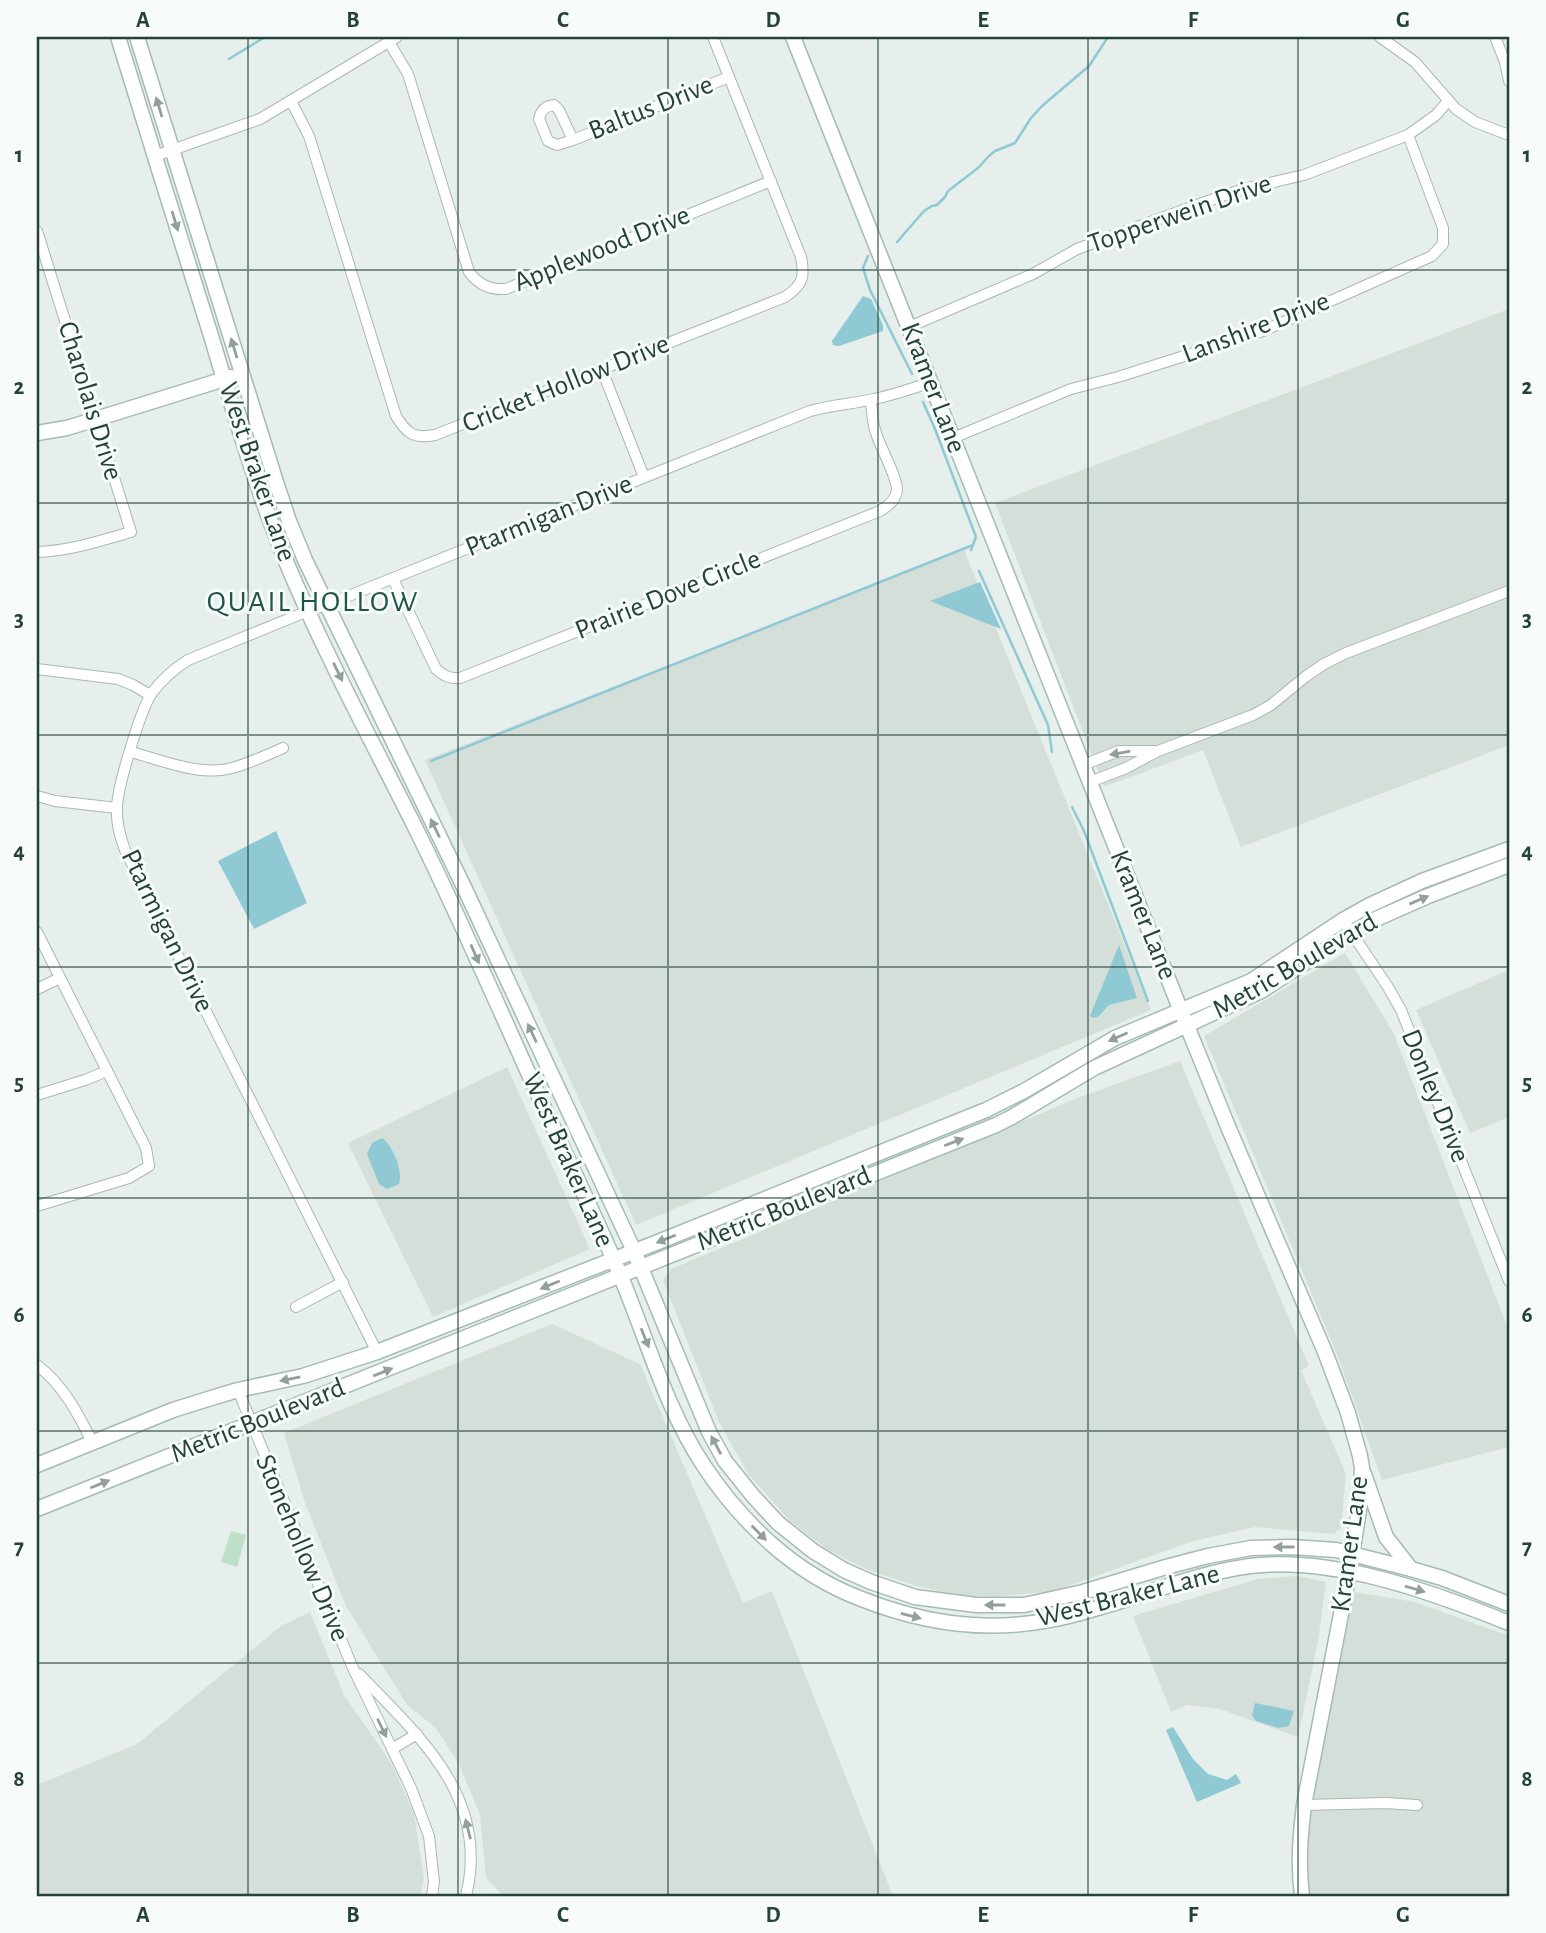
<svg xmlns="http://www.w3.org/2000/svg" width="1546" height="1933" viewBox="0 0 1546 1933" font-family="'Alegreya Sans',sans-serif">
<rect width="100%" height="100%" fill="#e6efeb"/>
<g fill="#d4dfda">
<path d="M1509 309V745L1241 847 1203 750 1104 787 995 503Z"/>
<path d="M964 550 1151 1010 636 1225 425 760Z"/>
<path d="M1345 953 1394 1034 1509 1331V1447L1382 1480 1338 1357 1204 1036Z"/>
<path d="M1509 970V1117L1470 1133 1416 1010Z"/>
<path d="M1180 1061 1309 1366 1301 1370 1346 1474 1341 1528 1334 1534 1254 1527 1190 1542 1054 1591 1004 1596H959L914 1585 868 1570 828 1550 789 1520 749 1475 719 1422 663 1280 671 1269 1080 1097Z"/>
<path d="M507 1067 590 1249 433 1317 348 1143Z"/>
<path d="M552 1324 640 1364 743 1603 772 1591 893 1896H503L486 1878 480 1815 459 1764 436 1728 407 1705 346 1606 305 1503 284 1433Z"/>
<path d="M1297 1576 1326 1582 1318 1641 1298 1737 1220 1709 1187 1705 1171 1712 1133 1616 1258 1579Z"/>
<path d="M1354 1592 1415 1602 1509 1636V1896H1310L1305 1856 1313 1795Z"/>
<path d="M310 1612 344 1695 392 1764 414 1814 424 1879 420 1896H37V1785L137 1744 281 1626Z"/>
</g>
<path fill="#bfe0c8" d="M231 1531 246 1535 237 1567 221 1562Z"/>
<g fill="#8ec9d4">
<path d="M863 296 871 299 883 325V331L839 346 833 345 832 341Z"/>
<path d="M980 582 1001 629 930 601Z"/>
<path d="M276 831 307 903 254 929 218 861Z"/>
<path d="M1119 945 1137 998 1109 1005 1098 1017 1093 1018 1090 1016Z"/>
<path d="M382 1138C393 1146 403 1170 399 1184L387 1189 379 1184 367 1154 372 1143Z"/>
<path d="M1255 1703 1294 1711 1289 1726 1278 1728 1256 1721 1252 1715Z"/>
<path d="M1173 1727 1193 1759 1208 1774 1227 1780 1236 1774 1241 1783 1197 1802 1166 1730Z"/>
</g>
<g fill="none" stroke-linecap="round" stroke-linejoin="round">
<g stroke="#8ec9d4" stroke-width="2.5">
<path d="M229 59 265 37"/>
<path d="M897 242 924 211 932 206 937 205 945 197 948 191 978 168 989 156 995 151 1015 143 1031 118 1042 106 1089 66 1108 37"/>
<path d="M868 256 863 268 870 290 912 374"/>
<path d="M923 402 935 429 976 537 971 550"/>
<path d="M979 571 1048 725 1052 752"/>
<path d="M431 761 973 545"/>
<path d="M1072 807 1084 831 1148 1001"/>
</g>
<defs>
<g id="street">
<path d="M1380 37 1415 62 1456 109 1475 122 1509 135"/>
<path d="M1495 37 1505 62 1509 81"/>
<path d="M389 42 408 74 469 272C479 285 490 290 506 289L771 181"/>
<path d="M291 101 309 136 396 416C407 434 414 439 435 435L785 297C803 285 805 277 801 257L713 37"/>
<path d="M573 140 559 110 554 105C545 106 541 110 539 119L548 141 557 145 573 140 729 77"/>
<path d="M155 156 260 119 397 37"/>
<path d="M37 231 131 532C99 541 70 551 37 552"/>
<path d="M909 327 1033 274 1077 249 1222 196 1244 189 1304 175 1408 135 1436 115 1448 101"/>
<path d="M602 370 644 477"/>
<path d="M953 438 1071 389 1118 377 1263 331 1432 256 1443 244V228L1408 135"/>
<path d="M393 579 436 669C444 676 450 679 460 678L880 511C888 506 896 500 897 490 897 476 880 447 876 433 872 422 872 411 871 400"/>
<path d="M37 669 118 679 133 685 150 695"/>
<path d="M131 752C162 760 200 777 232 768 250 763 267 755 283 748"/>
<path d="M1083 765 1119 751H1154"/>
<path d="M1090 782 1126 768 1158 751 1253 715 1271 705 1305 677 1324 664 1346 653 1509 591"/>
<path d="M37 796 55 801 117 808"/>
<path d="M1343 920 1388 987 1401 1010 1509 1281"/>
<path d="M37 932 146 1148 149 1166 129 1178 37 1206"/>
<path d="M37 989 60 978"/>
<path d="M37 1095 85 1080 107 1071"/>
<path d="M296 1307 343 1282"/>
<path d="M377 1352 125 850C120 836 116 823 117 808 117 788 141 708 152 693 162 679 174 669 188 660L308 611 326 605 810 411C831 405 852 404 874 399 894 395 913 388 932 382"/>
<path d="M37 1365C63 1385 78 1413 92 1442"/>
<path d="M238 1390 352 1666 411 1788 429 1836 434 1882 432 1896"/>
<path d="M359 1674C421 1738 490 1798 466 1896"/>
<path d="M392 1749 417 1734"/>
<path d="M1304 1805 1385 1803 1417 1805"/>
</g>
<g id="secondary">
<path d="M118 37C149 138 180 238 212 339 234 413 256 488 285 559 324 653 373 743 418 833 461 921 500 1010 540 1099 567 1158 596 1217 621 1277 647 1339 666 1409 704 1466 742 1523 794 1573 859 1598 921 1623 983 1633 1050 1620 1074 1616 1098 1608 1121 1601 1163 1588 1205 1572 1250 1566 1334 1556 1432 1592 1509 1623"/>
<path d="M137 37 276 482 289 521 305 560 464 887 634 1251 709 1432 725 1461 753 1496 778 1523 813 1551 844 1570 871 1582 915 1597 976 1605H1024L1083 1592 1166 1567 1208 1556 1251 1548 1292 1547 1336 1550 1411 1569 1442 1578 1509 1604"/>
<path d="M793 37 1181 1011 1229 1129 1325 1352 1348 1413 1360 1456 1362 1468 1360 1504 1349 1573 1304 1805C1300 1838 1298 1863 1302 1896"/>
<path d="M37 433 67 428 231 377"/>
<path d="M37 1465 173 1410 208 1399 238 1390 303 1376 377 1352 653 1244 986 1110 1024 1091 1115 1038 1251 981 1343 920 1370 905 1422 881 1509 849"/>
<path d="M1364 1474 1386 1537 1411 1569"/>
<path d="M37 1509 996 1125 1012 1117 1094 1068 1261 991 1351 933 1376 919 1428 896 1509 865"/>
</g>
</defs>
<use href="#street" stroke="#a8b8b2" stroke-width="12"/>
<use href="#secondary" stroke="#a4bbb3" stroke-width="17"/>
<use href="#street" stroke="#fff" stroke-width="10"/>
<use href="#secondary" stroke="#fff" stroke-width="14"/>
</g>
<defs><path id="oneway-solid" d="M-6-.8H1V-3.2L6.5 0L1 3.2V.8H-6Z" transform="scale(1.75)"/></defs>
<g fill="#92a09c">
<use href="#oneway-solid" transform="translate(159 107) rotate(-107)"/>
<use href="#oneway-solid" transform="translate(175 221) rotate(73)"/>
<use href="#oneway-solid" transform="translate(234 348) rotate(-107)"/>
<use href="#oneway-solid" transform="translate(338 672) rotate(64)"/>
<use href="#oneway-solid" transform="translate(1120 753) rotate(170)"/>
<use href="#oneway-solid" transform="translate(435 828) rotate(-116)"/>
<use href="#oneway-solid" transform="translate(1419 900) rotate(-23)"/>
<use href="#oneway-solid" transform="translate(475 954) rotate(66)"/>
<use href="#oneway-solid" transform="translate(532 1033) rotate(-115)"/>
<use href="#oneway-solid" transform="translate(1118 1037) rotate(156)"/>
<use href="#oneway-solid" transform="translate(954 1142) rotate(-21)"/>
<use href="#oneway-solid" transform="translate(666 1239) rotate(158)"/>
<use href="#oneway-solid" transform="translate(550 1285) rotate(158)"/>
<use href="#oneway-solid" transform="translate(645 1338) rotate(68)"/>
<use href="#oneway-solid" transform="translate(383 1372) rotate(-22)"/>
<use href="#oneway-solid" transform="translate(290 1379) rotate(168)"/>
<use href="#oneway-solid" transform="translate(716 1445) rotate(-118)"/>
<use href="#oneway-solid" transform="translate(100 1484) rotate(-22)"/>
<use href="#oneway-solid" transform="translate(759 1533) rotate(45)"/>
<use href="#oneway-solid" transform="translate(1284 1547) rotate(180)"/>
<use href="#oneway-solid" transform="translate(1415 1589) rotate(16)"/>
<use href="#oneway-solid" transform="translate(995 1605) rotate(180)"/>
<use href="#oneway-solid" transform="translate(911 1616) rotate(14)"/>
<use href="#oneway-solid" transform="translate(382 1728) rotate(64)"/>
<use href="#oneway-solid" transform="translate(468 1829) rotate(-104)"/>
</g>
<path fill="none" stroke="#24423a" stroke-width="2" stroke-opacity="0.55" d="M248 37V1896M458 37V1896M668 37V1896M878 37V1896M1088 37V1896M1298 37V1896M37 270H1509M37 503H1509M37 735H1509M37 967H1509M37 1198H1509M37 1431H1509M37 1663H1509"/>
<g text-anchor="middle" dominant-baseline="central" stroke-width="6" stroke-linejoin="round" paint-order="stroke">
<g font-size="28" fill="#24423a" stroke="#f7fbf9">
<text transform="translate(651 108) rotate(-22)">Baltus Drive</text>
<text transform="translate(1180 214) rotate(-19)">Topperwein Drive</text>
<text transform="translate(602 249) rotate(-22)">Applewood Drive</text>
<text transform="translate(1256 328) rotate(-21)">Lanshire Drive</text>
<text transform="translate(566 384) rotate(-22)">Cricket Hollow Drive</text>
<text transform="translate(933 388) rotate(69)">Kramer Lane</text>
<text transform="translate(90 401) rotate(73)">Charolais Drive</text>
<text transform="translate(257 472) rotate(71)">West Braker Lane</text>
<text transform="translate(549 516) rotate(-22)">Ptarmigan Drive</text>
<text transform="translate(668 595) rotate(-22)">Prairie Dove Circle</text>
<text transform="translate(1143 915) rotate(68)">Kramer Lane</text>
<text transform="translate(167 931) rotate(64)">Ptarmigan Drive</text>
<text transform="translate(1295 966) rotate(-30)">Metric Boulevard</text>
<text transform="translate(1435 1096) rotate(68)">Donley Drive</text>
<text transform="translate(568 1160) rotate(66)">West Braker Lane</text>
<text transform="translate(784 1209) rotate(-22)">Metric Boulevard</text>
<text transform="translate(258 1421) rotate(-22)">Metric Boulevard</text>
<text transform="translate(1350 1544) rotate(-82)">Kramer Lane</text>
<text transform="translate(302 1548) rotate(67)">Stonehollow Drive</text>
<text transform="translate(1128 1596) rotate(-14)">West Braker Lane</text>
</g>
<g font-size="30" letter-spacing="2" fill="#1f5548" stroke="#f7fbf9">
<text x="313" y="602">QUAIL HOLLOW</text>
</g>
</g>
<rect width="1546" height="1933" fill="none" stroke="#f7fbf9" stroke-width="77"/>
<rect x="38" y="38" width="1470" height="1857" fill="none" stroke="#24423a" stroke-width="2.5"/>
<g font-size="23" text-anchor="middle" font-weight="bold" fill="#24423a">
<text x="143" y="27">A</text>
<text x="353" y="27">B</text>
<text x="563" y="27">C</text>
<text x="773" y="27">D</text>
<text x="983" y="27">E</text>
<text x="1193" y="27">F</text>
<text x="1403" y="27">G</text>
<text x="19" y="162">1</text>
<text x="1527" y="162">1</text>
<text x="19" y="394">2</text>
<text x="1527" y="394">2</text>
<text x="19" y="626">3</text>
<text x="1527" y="626">3</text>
<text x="19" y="858">4</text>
<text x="1527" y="858">4</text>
<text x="19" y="1090">5</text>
<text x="1527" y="1090">5</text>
<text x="19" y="1322">6</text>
<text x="1527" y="1322">6</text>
<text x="19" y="1554">7</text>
<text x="1527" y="1554">7</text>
<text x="19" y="1786">8</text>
<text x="1527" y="1786">8</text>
<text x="143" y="1922">A</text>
<text x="353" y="1922">B</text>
<text x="563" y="1922">C</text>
<text x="773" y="1922">D</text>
<text x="983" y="1922">E</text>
<text x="1193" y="1922">F</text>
<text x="1403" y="1922">G</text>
</g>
</svg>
